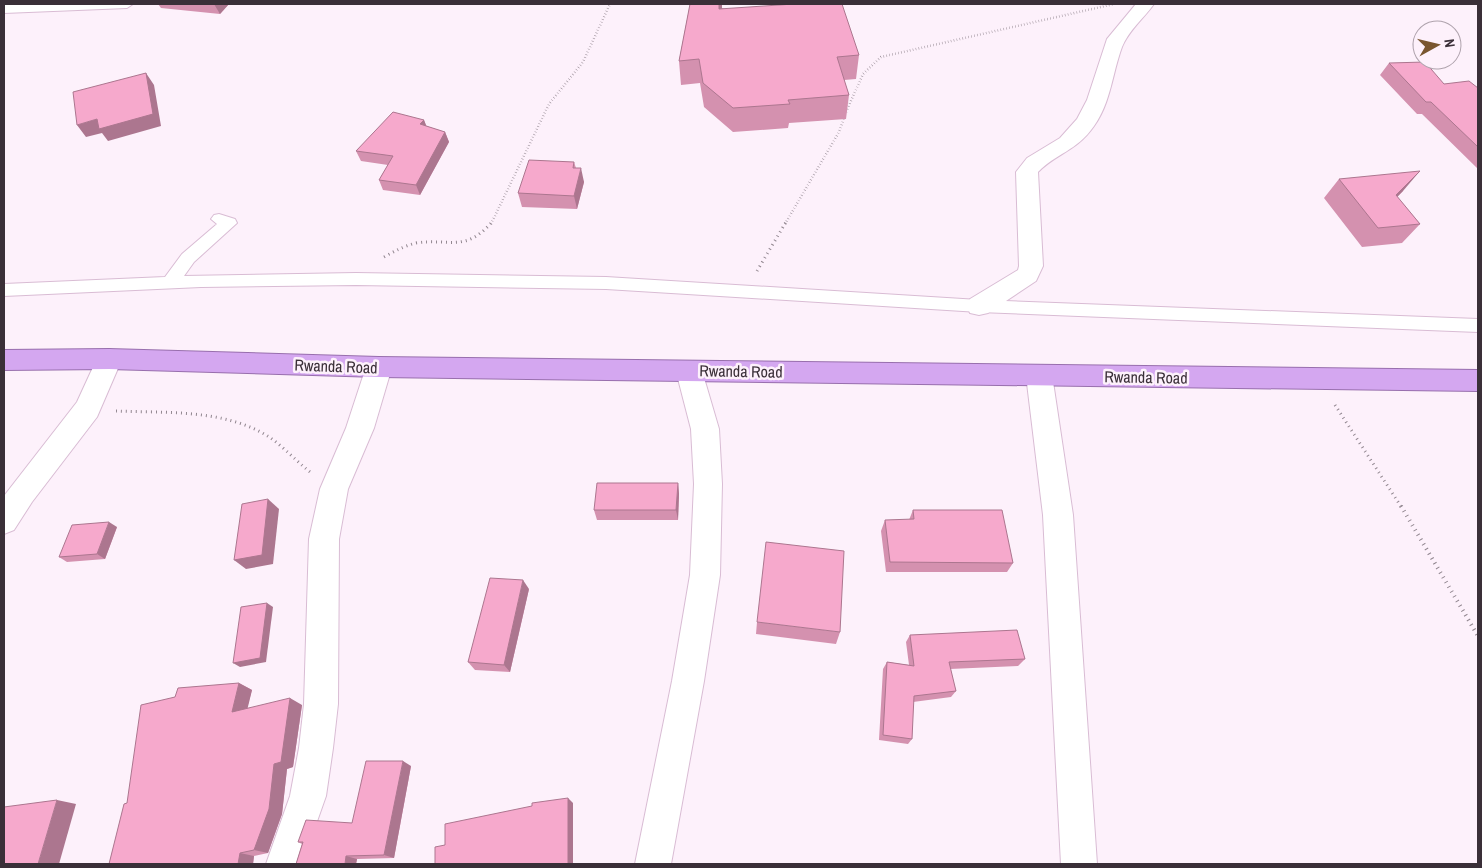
<svg xmlns="http://www.w3.org/2000/svg" width="1482" height="868" viewBox="0 0 1482 868" font-family="'Archivo Narrow',sans-serif">
<rect width="100%" height="100%" fill="#fdf1fb"/>
<g fill="none" stroke-linecap="round" stroke-linejoin="round">
<defs>
<g id="service">
<path d="M42 4H133L127 8 4 13V5Z"/>
<path d="M219 214 235 219 237 223 194 262 184 276 356 273 606 277 979 300 1478 319V332L979 312 606 289 356 285 201 287 4 296V284L165 277 182 254 217 224 211 219 214 215Z"/>
</g>
<g id="minor">
<path d="M1136 4H1154C1144 18 1128 31 1122 47 1112 74 1111 102 1094 126 1076 152 1056 153 1038 172L1043 266 1036 281 988 313 979 315 970 313 967 306 970 299 1018 270 1019 266 1016 172 1027 158 1060 138 1077 119 1087 100 1107 39Z"/>
<path d="M109 349 118 352 122 359 97 417 32 502 14 530 4 534V496L77 402 100 352Z"/>
<path d="M379 357 388 360 392 367 374 428 348 489 339 539 338 704 333 748 326 796 302 864H266L290 796 299 748 304 704 309 539 320 489 346 428 366 367 370 360Z"/>
<path d="M689 361 698 364 702 371 719 429 722 484 720 575 704 681 671 864H635L672 681 690 575 694 484 691 429 676 371 680 364Z"/>
<path d="M1039 365 1048 368 1052 375 1073 515 1097 864H1061L1043 515 1026 375 1030 368Z"/>
</g>
<path id="trunk" d="M109 349 379 357 1478 370V391L379 377 109 369 4 370V350Z"/>
</defs>
<use href="#service" stroke="#d9bcd4" stroke-width="2"/>
<use href="#minor" stroke="#d9bcd4" stroke-width="2"/>
<use href="#trunk" stroke="#986fad" stroke-width="2"/>
<g stroke="#928790" stroke-width="2.5" stroke-dasharray="0.5 2.5" stroke-linecap="butt">
<path d="M846 112 863 74 881 57 1114 4"/>
<path d="M491 224 549 104 583 62 610 4"/>
<path d="M785 224 839 132 844 118"/>
</g>
<g stroke="#928790" stroke-width="3" stroke-dasharray="1 4" stroke-linecap="butt">
<path d="M384 257C395 251 404 246 416 243 450 238 465 253 492 222"/>
<path d="M757 271 786 222"/>
<path d="M1335 405 1402 508"/>
<path d="M116 411C165 413 222 409 266 435 282 445 295 460 310 472"/>
</g>
<path stroke="#928790" stroke-width="4" stroke-dasharray="1 4.5" stroke-linecap="butt" d="M1401 506 1478 636"/>
<use href="#service" fill="#fff" fill-rule="evenodd"/>
<use href="#minor" fill="#fff" fill-rule="evenodd"/>
<use href="#trunk" fill="#d4a7f0" fill-rule="evenodd"/>
</g>
<g fill="#d491af">
<path d="M158 4H229L220 14 161 8Z"/>
<path d="M690 4H722V8L859 55 856 79 844 80 849 95 846 119 789 123 788 128 733 132 704 107 700 83 681 85 679 61Z"/>
<path d="M1389 63 1444 84 1478 88V169L1422 114H1417L1380 75Z"/>
<path d="M424 120 426 126 445 132 449 142 420 195 383 190 379 180 388 165 361 161 356 151Z"/>
<path d="M574 162 576 168 584 182 577 209 522 207 518 193Z"/>
<path d="M1339 179 1403 191 1397 197 1420 224 1402 243 1362 247 1324 198Z"/>
<path d="M678 483 679 494 678 520H597L594 510Z"/>
<path d="M913 510 1013 563 1007 572H886L881 531 885 520H909Z"/>
<path d="M117 527 105 559 67 562 59 557Z"/>
<path d="M529 589 510 672 475 670 468 662Z"/>
<path d="M757 622 840 632 836 644 756 634Z"/>
<path d="M910 635 1025 659 1018 666 950 669 956 691 951 697 913 702 912 739 908 744 879 740 883 669 887 662 909 665 906 642Z"/>
<path d="M239 683 252 690 247 708 302 705 293 767 287 769 282 814 268 853 254 856 253 864H109L127 803Z"/>
<path d="M411 766 394 858 357 859 356 864H296L302 844 298 842 352 823Z"/>
</g>
<g fill="#ac768f">
<path d="M214 4H229L220 14Z"/>
<rect x="719" y="4" width="3" height="5"/>
<path d="M146 73 154 85 161 126 108 141 102 133 86 137 77 125 97 119Z"/>
<path d="M424 120 428 130 420 124Z"/>
<path d="M445 132 449 142 420 195 416 185Z"/>
<path d="M581 168 584 182 577 209 574 196Z"/>
<path d="M1420 171 1403 191 1379 215 1396 195Z"/>
<path d="M678 483 679 494 678 520 676 510Z"/>
<path d="M268 499 279 509 273 564 246 569 234 560Z"/>
<path d="M109 522 117 527 105 559 97 554Z"/>
<path d="M523 580 529 589 510 672 504 665Z"/>
<path d="M267 603 273 607 266 662 240 667 233 663Z"/>
<path d="M239 683 252 690 245 719 232 712Z"/>
<path d="M290 698 302 705 293 767 287 769 282 814 268 853 254 850Z"/>
<path d="M403 761 411 766 394 858 384 855Z"/>
<path d="M568 798 573 803V864H568Z"/>
<path d="M57 800 76 804 59 864H38Z"/>
<path d="M240 853 254 856 253 864H238Z"/>
<path d="M346 856 357 859 356 864H345Z"/>
</g>
<g fill="#f6a9cc" stroke="#ac768f">
<path d="M690 4H719V9L794 4H842L859 55 837 57 849 95 788 100 790 104 733 108 703 83 699 59 679 61Z"/>
<path d="M1425 62 1444 84 1469 81 1478 88V147L1431 102H1426L1389 63Z"/>
<path d="M146 73 153 114 99 129 97 119 77 125 73 92Z"/>
<path d="M393 112 424 120 420 124 445 132 416 185 379 180 393 156 356 151Z"/>
<path d="M529 160 574 162 573 168H581L574 196 518 193Z"/>
<path d="M1420 171 1396 195 1420 224 1378 228 1339 179Z"/>
<path d="M597 483H678L676 510H594Z"/>
<path d="M268 499 262 555 234 560 242 504Z"/>
<path d="M913 510H1002L1013 563 890 562 885 520 914 519Z"/>
<path d="M109 522 97 554 59 557 72 525Z"/>
<path d="M766 542 844 551 840 632 757 622Z"/>
<path d="M490 578 523 580 504 665 468 662Z"/>
<path d="M267 603 260 658 233 663 241 607Z"/>
<path d="M1017 630 1025 659 949 662 956 691 914 696 912 739 883 735 887 662 914 666 910 635Z"/>
<path d="M239 683 232 712 290 698 281 762 274 764 269 809 254 850 240 853 238 864H109L124 804 127 803 141 705 175 697 178 688Z"/>
<path d="M366 761H403L384 855 346 856 345 864H296L303 842H298L306 820 352 823Z"/>
<path d="M568 798V864H435V847L445 845V824L532 806V803Z"/>
<path d="M57 800 38 864H4V807Z"/>
</g>
<g text-anchor="middle" dominant-baseline="central" stroke-width="5" stroke-linejoin="round" paint-order="stroke">
<g font-size="16" fill="#3a2f38" stroke="#fdf1fb">
<text transform="translate(336 366) rotate(2)">Rwanda Road</text>
<text transform="translate(741 371) rotate(1)">Rwanda Road</text>
<text transform="translate(1146 377) rotate(1)">Rwanda Road</text>
</g>
</g>
<rect width="1482" height="868" fill="none" stroke="#3a2f38" stroke-width="10"/>
<g transform="translate(1437 45) rotate(82)"><circle r="24" fill="#fdf1fb" stroke="#afa3ad"/>
<path d="M0-4L9 19L0 12L-9 19Z" fill="#79562f"/>
<text y="-8" font-size="14" font-weight="bold" text-anchor="middle" fill="#3a2f38">N</text>
</g>
</svg>
